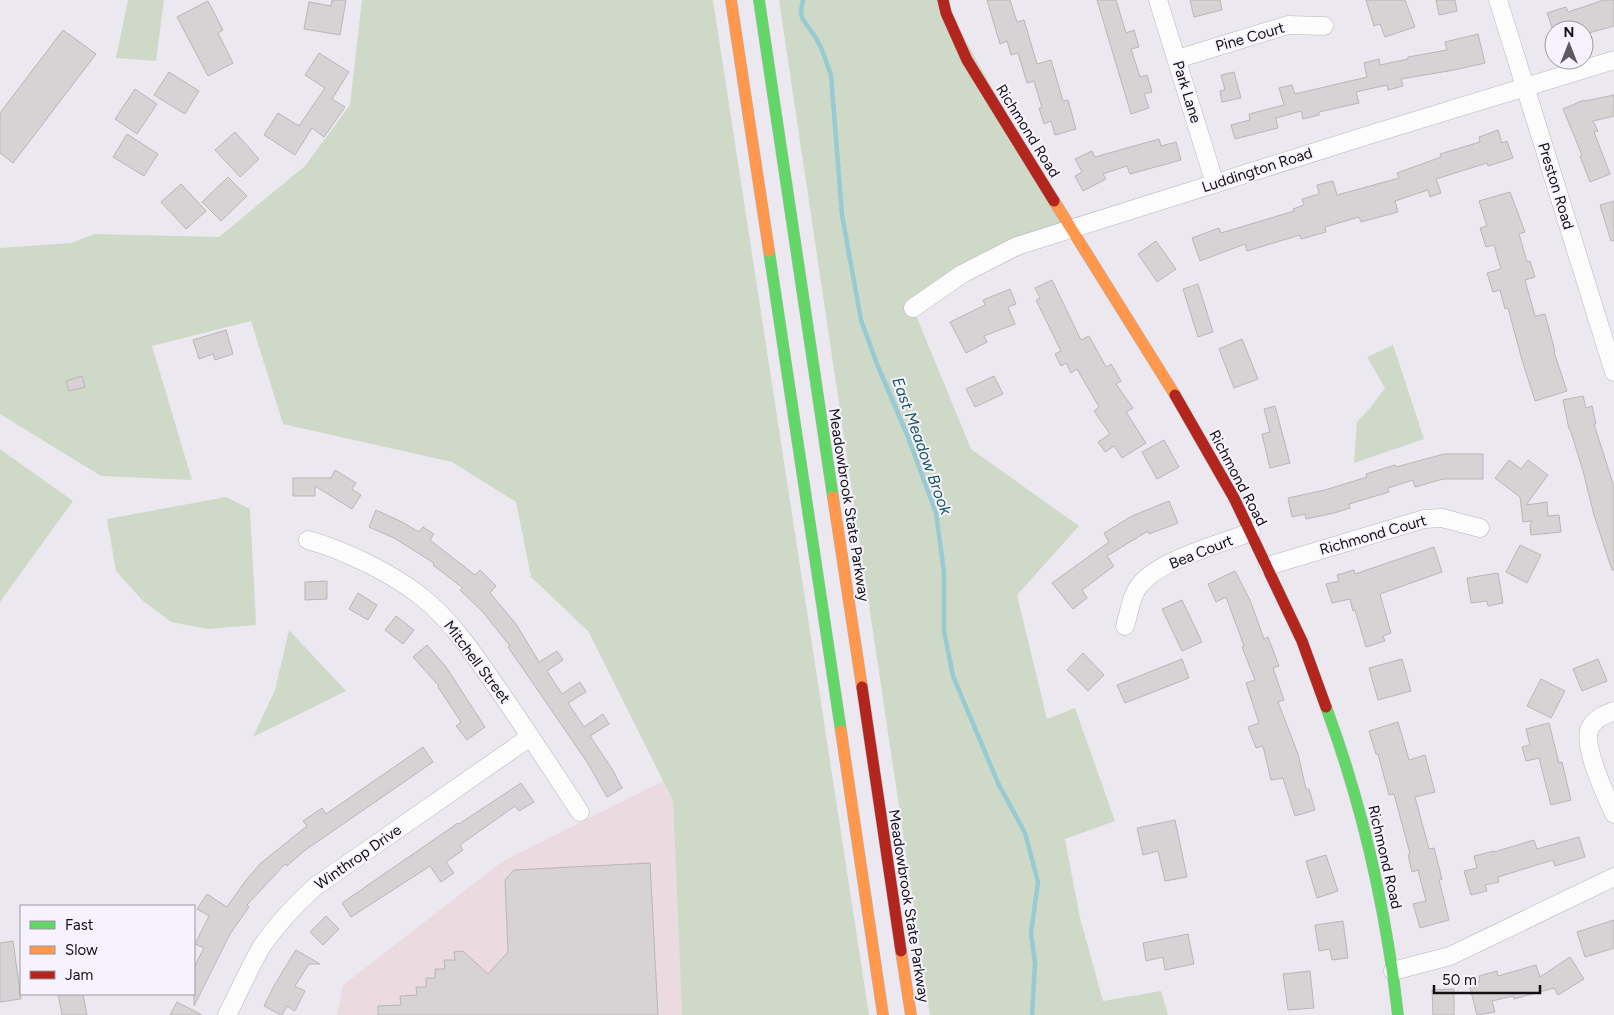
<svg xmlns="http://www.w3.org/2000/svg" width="1614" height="1015" viewBox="0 0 1614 1015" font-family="Figtree,sans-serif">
<rect width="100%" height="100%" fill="#ece8f0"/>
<path fill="#ebdbe1" d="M663 781 673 801 682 1015H337L343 985 503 861Z"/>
<g fill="#cedac7">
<path d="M128 0H164L156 61 116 58Z"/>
<path d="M362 0H713L869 1015H682L673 801 588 631 531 577 516 502 452 462 283 424 251 321 152 346 192 480 101 476 0 414V248L71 243 95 234 219 237 305 166 350 105Z"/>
<path d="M779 0H943L1071 229 913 308 971 449 1079 526 1017 595 1047 719 1075 708 1115 821 1065 839 1080 918 1103 1001 1161 991 1168 1015H930Z"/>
<path d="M1393 345 1424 439 1354 463 1357 422 1370 408 1385 388 1367 357Z"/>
<path d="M0 449 73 501 0 602Z"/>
<path d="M226 497 250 509 256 625 208 629 171 622 142 600 116 571 107 519Z"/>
<path d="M289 630 346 691 253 737 275 690Z"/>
</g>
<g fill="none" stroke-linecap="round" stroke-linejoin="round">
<path stroke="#97cad3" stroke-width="4.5" d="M803 0 801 11 802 18 816 38 822 50 831 75 842 215 861 320 877 364 908 437 936 513 944 572V631L953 676 998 783 1025 833 1038 882 1031 933 1035 963 1032 1015"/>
</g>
<g fill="#d7d3d4" stroke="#b9b6b7">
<path d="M332 0H346L340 35 304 29 309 2 331 6Z"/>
<path d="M987 0H1010L1017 22 1024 20 1037 64 1051 60 1063 101 1068 100 1076 129 1055 135 1051 121 1044 124 1039 108H1042L1034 81 1027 83 1018 53 1011 55 1007 41 1000 44Z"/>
<path d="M1097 0H1116L1126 33 1134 30 1139 47 1131 49 1140 77 1147 75 1152 92 1144 94 1149 108 1131 114Z"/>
<path d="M1190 0H1220L1222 10 1194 17Z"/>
<path d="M1366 0H1405L1415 27 1385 37 1380 24 1374 26Z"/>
<path d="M1436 0H1455L1457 11 1439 15Z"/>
<path d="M1604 0H1614V26L1585 34 1583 27 1573 30H1553L1547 13 1566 7 1568 12Z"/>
<path d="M208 1 223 30 218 33 233 63 208 76 177 17Z"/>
<path d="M63 30 96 54 13 163 0 153V113Z"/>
<path d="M1478 34 1485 63 1454 70 1401 79 1403 86 1388 90 1387 85 1356 92 1359 103 1319 112V115L1303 119 1301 111 1276 118 1278 128 1235 139 1231 125 1250 120 1249 114 1284 105 1279 88 1292 85 1295 94 1367 77 1364 63 1379 59 1380 65 1408 59V57L1447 50 1445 42Z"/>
<path d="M319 53 349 72 332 99 345 107 324 137 312 128 295 155 264 135 278 113 299 126 325 88 305 75Z"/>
<path d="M169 72 199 91 185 114 154 95Z"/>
<path d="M1234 72 1241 98 1222 102 1220 91 1225 90 1221 75Z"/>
<path d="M135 89 157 104 137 134 115 119Z"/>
<path d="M1614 95V116L1593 121 1598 131 1594 132 1610 174 1590 182 1580 156 1582 155 1563 109 1584 100 1585 101Z"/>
<path d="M1498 130 1502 143 1507 141 1513 158 1488 166 1487 163 1436 179 1441 193 1430 197 1428 190 1395 201 1398 212 1361 222 1359 217 1325 227 1326 232 1301 239 1300 235 1247 251 1245 244 1200 261 1192 238 1219 228 1221 233 1294 211 1293 209 1304 205 1302 199 1319 194 1317 185 1333 181 1337 195 1399 178 1397 173 1441 157 1440 154 1480 142 1479 137Z"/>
<path d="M235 132 259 159 240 177 215 150Z"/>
<path d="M127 134 158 154 144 176 113 157Z"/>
<path d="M1159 139 1161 146 1176 142 1181 160 1130 174 1127 166 1103 174 1106 179 1083 191 1075 176 1082 172 1075 159 1092 151 1095 157Z"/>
<path d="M228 177 247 196 221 221 202 202Z"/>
<path d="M181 184 206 211 186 229 161 202Z"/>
<path d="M1510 192 1525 232 1519 234 1527 262 1530 261 1535 277 1525 280 1535 316 1545 314 1555 351 1554 352 1567 391 1535 401 1522 360 1508 308 1505 309 1500 290 1493 292 1487 273 1501 269 1494 245 1486 247 1480 228 1487 226 1479 201Z"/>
<path d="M1614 201V240L1611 241 1600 205Z"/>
<path d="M1156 241 1176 269 1157 282 1138 254Z"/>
<path d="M1052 280 1081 340 1089 336 1106 367 1111 364 1121 381 1116 384 1133 408 1126 412 1146 443 1122 458 1114 446 1105 452 1098 442 1110 434 1094 411 1099 407 1077 369 1071 373 1066 363 1061 366 1055 354 1061 351 1036 300 1040 298 1035 288Z"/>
<path d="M1198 284 1213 332 1198 337 1183 289Z"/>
<path d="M1010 289 1016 304 1008 307 1015 324 984 336 987 342 966 353 950 322 985 305 983 300Z"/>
<path d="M226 330 233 354 215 360 213 354 199 359 193 340Z"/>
<path d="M1242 339 1258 379 1234 388 1219 349Z"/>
<path d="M82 376 85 387 69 391 66 381Z"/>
<path d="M994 376 1003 394 975 407 966 389Z"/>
<path d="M1583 396 1586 408 1592 406 1596 424H1594L1614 487V570H1612L1594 515 1583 471 1570 429H1569L1563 400Z"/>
<path d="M1275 406 1290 463 1270 468 1262 434 1270 432 1264 409Z"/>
<path d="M1164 440 1179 467 1157 479 1142 452Z"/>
<path d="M1444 454H1483V479H1443L1415 487 1413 480 1388 488 1389 492 1349 504 1350 508 1334 513 1306 519 1305 514 1292 517 1288 498 1325 490 1367 477 1366 474 1395 465 1396 467Z"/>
<path d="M1509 460 1521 469 1528 460 1548 475 1526 505 1547 502 1548 516 1559 515 1561 532 1531 535 1530 525 1532 521 1523 522 1520 497 1495 478Z"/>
<path d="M335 470 356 483 352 489 361 495 352 509 315 486V496H293V478H331Z"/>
<path d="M1169 501 1178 523 1149 534 1148 531 1107 556 1114 566 1082 590 1087 598 1073 609 1052 583 1109 542 1104 533 1132 516Z"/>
<path d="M376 510 402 522 419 532 423 527 434 534 430 540 475 575 480 570 496 586 490 593 516 624 539 662 557 651 563 660 547 671 562 694 580 682 586 692 568 703 584 727 603 714 609 724 590 736 612 769 622 788 607 797 587 762 508 647 510 646 482 611 460 590 463 588 433 565 434 563 394 538 369 527Z"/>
<path d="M1520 545 1541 555 1527 583 1506 572Z"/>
<path d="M1434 547 1442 572 1380 594 1391 633 1383 636 1385 641 1366 647 1355 610 1353 611 1350 599 1332 603 1326 584 1339 581 1337 575 1354 570 1355 574Z"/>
<path d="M1235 571 1250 600 1264 639 1268 637 1279 666 1273 668 1284 700 1278 702 1298 754 1306 789H1309L1315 810 1295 816 1283 778 1271 780 1263 746 1256 748 1248 727 1259 723 1246 683 1255 680 1242 647 1244 646 1226 597 1216 602 1208 584Z"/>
<path d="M1498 573 1503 603 1488 606 1487 601 1471 603 1467 578Z"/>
<path d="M327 581V599L305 600V582Z"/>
<path d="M358 593 377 605 368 620 349 609Z"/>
<path d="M1182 600 1202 642 1182 651 1162 609Z"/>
<path d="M396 616 414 630 403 644 385 630Z"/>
<path d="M427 645 446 667 485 727 467 740 456 726 461 722 438 687 439 686 413 657Z"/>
<path d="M1083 653 1104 675 1088 691 1067 670Z"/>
<path d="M1182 659 1189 678 1125 703 1117 685Z"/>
<path d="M1402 659 1411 691 1378 700 1369 668Z"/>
<path d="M1598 659 1607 681 1582 691 1573 669Z"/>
<path d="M1541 679 1565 691 1551 718 1527 706Z"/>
<path d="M1398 722 1409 760 1425 755 1435 792 1415 797 1429 849 1434 848 1442 879 1439 880 1449 920 1420 928 1413 904 1426 901 1418 870 1412 872 1408 855 1410 854 1394 794 1389 795 1378 754H1376L1369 731Z"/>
<path d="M1549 723 1559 763 1562 762 1571 800 1551 805 1539 758 1526 761 1522 747 1530 745 1526 729Z"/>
<path d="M423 747 433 762 304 851 287 866 285 864 247 905 249 907 230 934 194 1006V967L204 948 195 944 209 916 197 909 207 894 227 907 246 880 261 863 307 826 303 821 322 808 326 814Z"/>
<path d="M521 783 534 802 519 811 515 806 460 845 463 850 446 862 454 873 441 882 430 866 351 917 342 903 458 823 459 824Z"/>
<path d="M1175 820 1187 877 1165 881 1158 851 1143 855 1137 828Z"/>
<path d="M1579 837 1585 857 1555 866 1553 860 1498 877 1499 882 1485 885 1487 891 1471 895 1464 871 1477 868 1474 856 1494 851V852L1534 840 1537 849Z"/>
<path d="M1326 855 1338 891 1317 898 1306 861Z"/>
<path d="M650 863 658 1015H378V1006L401 1005 400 996 417 995 416 987H426V978H435V969H445L444 960H455L454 952 463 951 488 974 508 952 505 880 514 870Z"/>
<path d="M326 916 339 929 323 945 310 932Z"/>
<path d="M1614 920V948L1585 957 1577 932Z"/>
<path d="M1343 921 1348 958 1332 960 1330 949 1319 951 1315 925Z"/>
<path d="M1188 934 1194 964 1165 970 1163 957 1146 961 1143 943Z"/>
<path d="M13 941 21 999 0 1002V943Z"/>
<path d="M296 950 320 964H309L295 986 305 991 295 1011 287 1006 282 1015H281L264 1006 275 984Z"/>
<path d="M1570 957 1584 979 1558 995 1554 988 1514 999 1513 996 1492 1001 1495 1012 1477 1015 1469 984 1480 981 1479 976 1497 971 1498 976 1536 965 1540 977Z"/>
<path d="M1310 971 1314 1008 1288 1010 1283 974Z"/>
<path d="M1454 989V1015H1433L1432 990Z"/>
<path d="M58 994H83L87 1015H62Z"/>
<path d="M177 1002 202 1015H170Z"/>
</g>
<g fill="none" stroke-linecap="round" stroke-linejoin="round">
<defs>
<g id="street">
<path d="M1158 0 1215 184"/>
<path d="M1498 0 1614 372"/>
<path d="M1177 59 1288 25 1324 26"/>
<path d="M913 308 962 274 1017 246 1372 134 1614 60"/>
<path d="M308 540C344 550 394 574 423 598 451 621 471 650 491 679 522 723 551 768 580 812"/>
<path d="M1268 566 1424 519 1442 518 1480 528"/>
<path d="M1125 626C1129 614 1131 596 1139 586 1158 560 1221 544 1251 532"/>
<path d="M1614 711C1606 714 1596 718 1591 726 1580 743 1606 795 1614 814"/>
<path d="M1393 971 1450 956 1614 877"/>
<path d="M227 1015C239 992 249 968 262 946 277 924 296 904 316 886L530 737"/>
</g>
<g id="fast">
<path d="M759 0 833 497"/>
<path d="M769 251 841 731"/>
<path d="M1326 707C1363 807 1386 910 1398 1015"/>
</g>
<g id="slow">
<path d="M731 0 769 251"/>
<path d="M1054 201 1175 395"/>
<path d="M833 497 862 687"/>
<path d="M841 731 883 1015"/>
<path d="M901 951 911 1015"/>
</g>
<g id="jam">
<path d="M943 0 946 13 967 60 1054 201"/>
<path d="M1175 395 1234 498 1302 641 1326 707"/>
<path d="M862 687 901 951"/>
</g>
</defs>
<use href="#street" stroke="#b8b5bc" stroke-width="19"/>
<use href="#fast" stroke="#b8b5bc" stroke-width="12"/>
<use href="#slow" stroke="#b8b5bc" stroke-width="12"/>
<use href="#jam" stroke="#b8b5bc" stroke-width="12"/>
<use href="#street" stroke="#fcfcfd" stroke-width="18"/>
<use href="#fast" stroke="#63d668" stroke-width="11"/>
<use href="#slow" stroke="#ff974d" stroke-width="11"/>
<use href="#jam" stroke="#b3261e" stroke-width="11"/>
</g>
<g text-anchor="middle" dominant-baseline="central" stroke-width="4" stroke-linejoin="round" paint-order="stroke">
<g font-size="15" fill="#110f13" stroke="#f7f3fe">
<text transform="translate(1250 37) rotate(-16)">Pine Court</text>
<text transform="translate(1187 92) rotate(73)">Park Lane</text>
<text transform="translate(1028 131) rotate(58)">Richmond Road</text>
<text transform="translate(1257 170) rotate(-18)">Luddington Road</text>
<text transform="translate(1556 186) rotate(73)">Preston Road</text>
<text transform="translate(1238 478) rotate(62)">Richmond Road</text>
<text transform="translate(849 505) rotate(81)">Meadowbrook State Parkway</text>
<text transform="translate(1373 535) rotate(-16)">Richmond Court</text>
<text transform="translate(1201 552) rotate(-22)">Bea Court</text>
<text transform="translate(477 662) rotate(53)">Mitchell Street</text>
<text transform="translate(358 857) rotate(-35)">Winthrop Drive</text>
<text transform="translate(1385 857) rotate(77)">Richmond Road</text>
<text transform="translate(909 906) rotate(81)">Meadowbrook State Parkway</text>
</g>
<g font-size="16" font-style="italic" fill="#18575e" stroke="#f7f3fe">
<text transform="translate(922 446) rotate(70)">East Meadow Brook</text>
</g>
</g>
<rect x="20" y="905" width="175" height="90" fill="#f7f3fe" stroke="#9b98a0"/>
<rect x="30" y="921" width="25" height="8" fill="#63d668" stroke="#9b98a0"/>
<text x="65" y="930" font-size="15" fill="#110f13">Fast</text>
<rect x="30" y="946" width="25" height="8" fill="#ff974d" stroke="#9b98a0"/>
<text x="65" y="955" font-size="15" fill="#110f13">Slow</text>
<rect x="30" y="971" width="25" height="8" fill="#b3261e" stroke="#9b98a0"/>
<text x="65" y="980" font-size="15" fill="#110f13">Jam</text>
<g transform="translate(1569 45)"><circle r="24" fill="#f7f3fe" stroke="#9b98a0"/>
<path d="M0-4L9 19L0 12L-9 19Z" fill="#5e5b60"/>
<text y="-8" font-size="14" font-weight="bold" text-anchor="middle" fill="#110f13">N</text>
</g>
<path d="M1434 985v8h106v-8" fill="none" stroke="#110f13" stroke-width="2.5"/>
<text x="1442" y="985" font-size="15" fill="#110f13" stroke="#f7f3fe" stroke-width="4" paint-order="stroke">50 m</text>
</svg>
